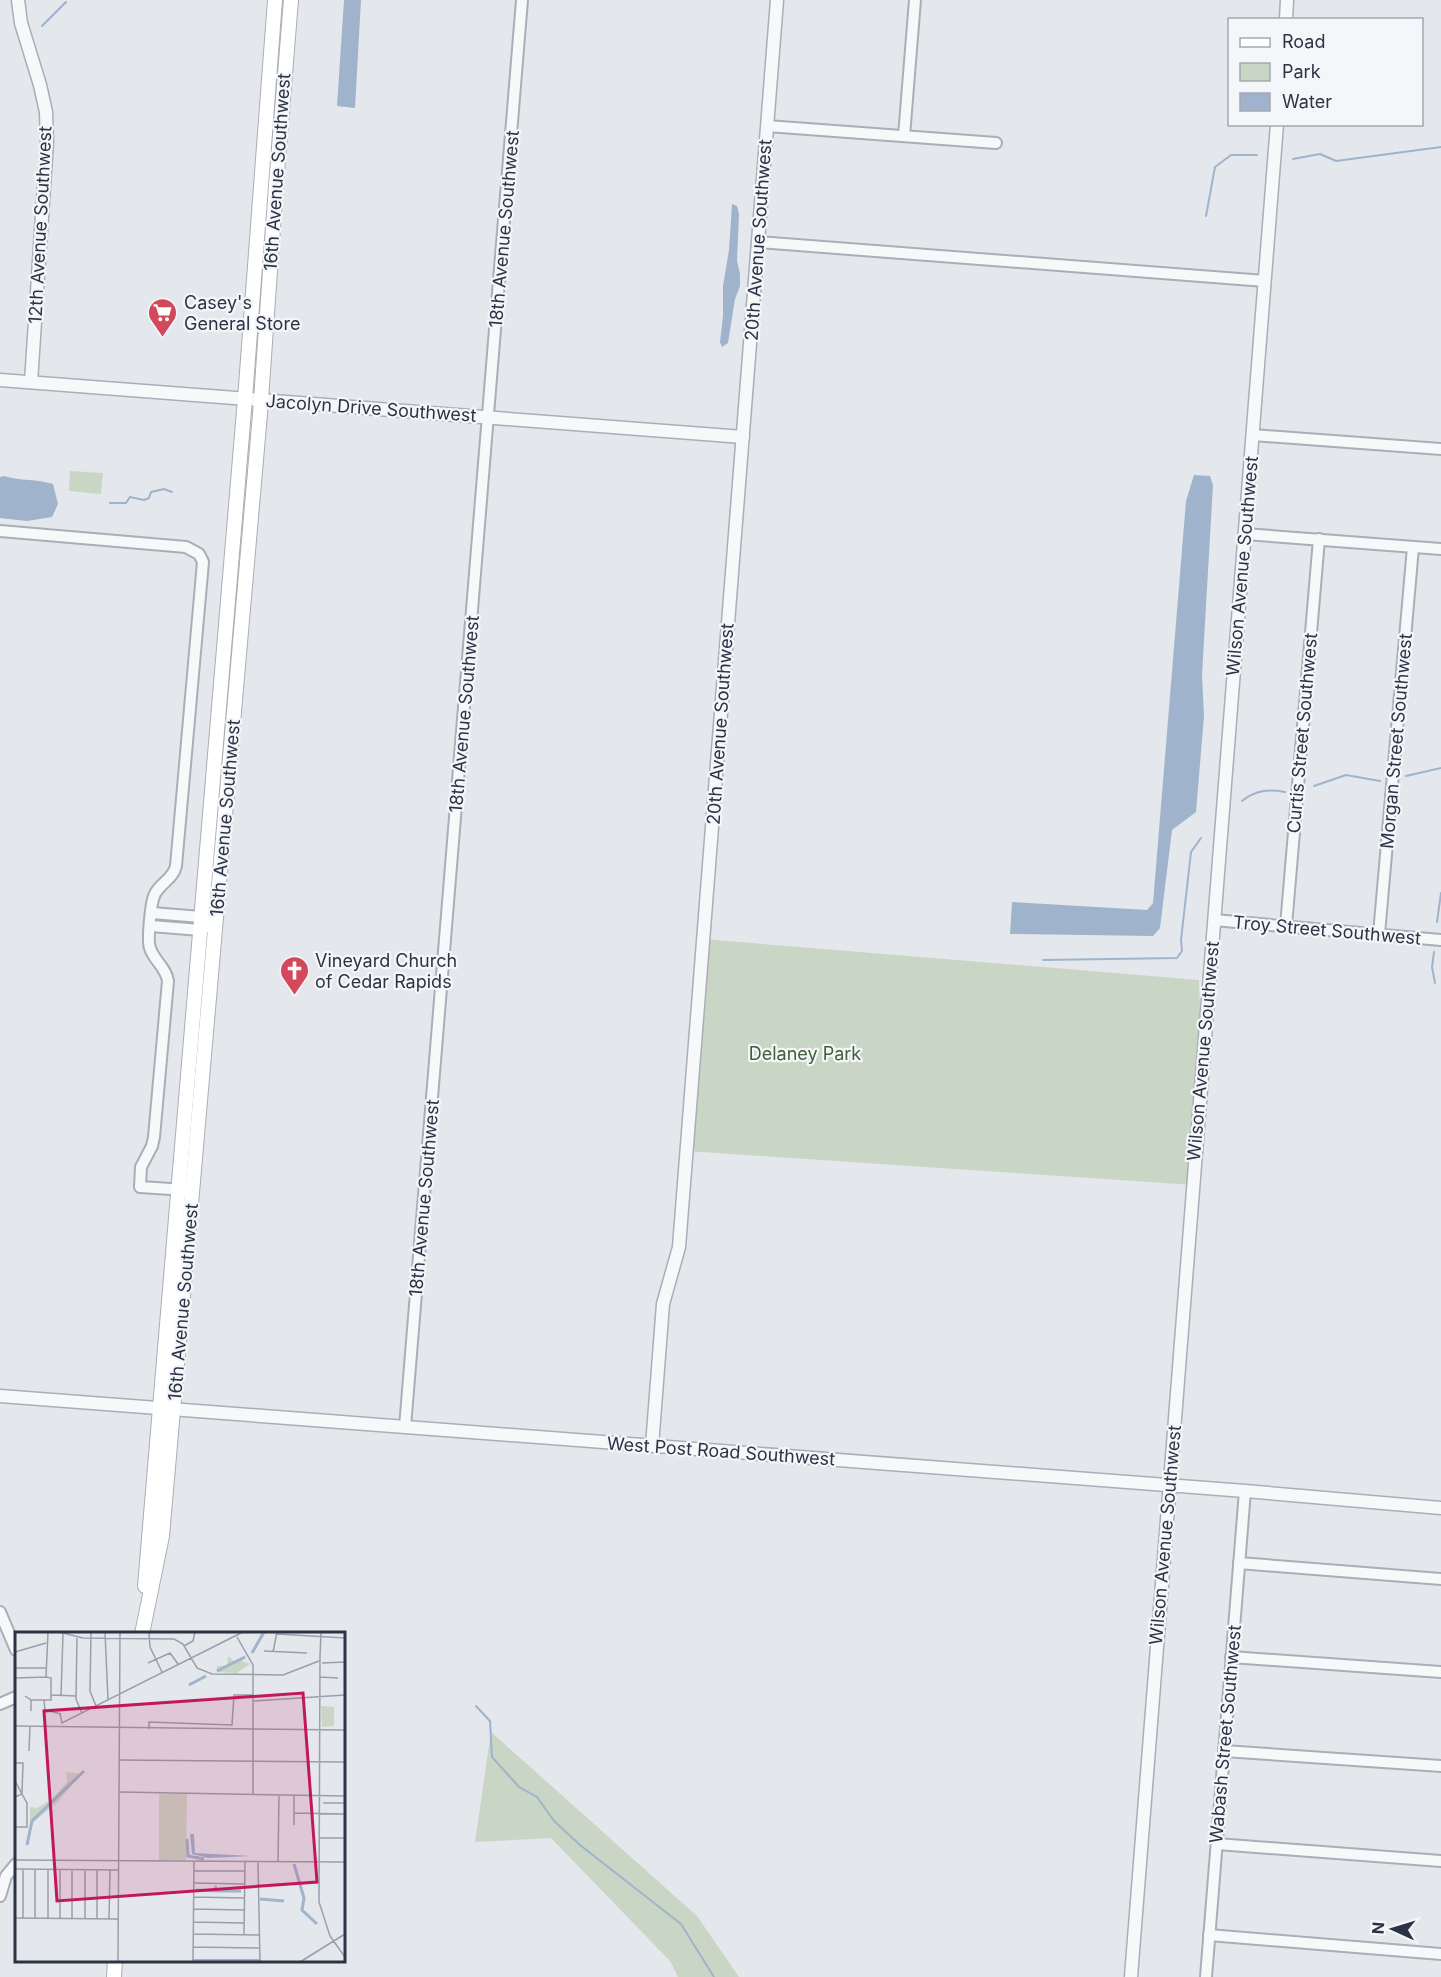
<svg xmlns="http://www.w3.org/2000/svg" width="1441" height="1977" viewBox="0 0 1441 1977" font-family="Inter,sans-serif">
<rect width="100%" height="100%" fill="#e4e7ec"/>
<g fill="#c9d6c5">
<path d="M70 471 103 473 101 494 69 491Z"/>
<path d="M703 939 1199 980 1202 1065 1193 1185 687 1151Z"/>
<path d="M491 1732 697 1916 739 1977H678L670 1961 551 1838 475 1842Z"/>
</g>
<g fill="#9fb4cc">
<path d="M344 0H361L355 108 337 106Z"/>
<path d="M732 204 737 206 739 214 737 261 740 274V286L735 299 728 343 722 347 720 342 723 316V286L729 250Z"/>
<path d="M1194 475 1210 476 1213 485 1202 675 1204 716 1196 812 1172 830 1160 928 1153 936 1010 934 1012 902 1147 910 1153 903 1186 501Z"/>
<path d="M4 476C20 481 37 479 53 484L58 504 52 517 27 521 0 518V477Z"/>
</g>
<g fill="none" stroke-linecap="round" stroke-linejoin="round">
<g stroke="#9fb4cc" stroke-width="2">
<path d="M42 26 66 2"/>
<path d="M1293 159 1320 154 1336 161 1441 147"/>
<path d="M1206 216 1215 167 1231 155H1257"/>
<path d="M110 503H126L130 497 144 500 149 498 151 492 164 489 172 492"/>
<path d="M1406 776 1441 768"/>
<path d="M1314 786 1346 775 1380 781"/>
<path d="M1242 801C1256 790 1268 789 1285 792"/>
<path d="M1437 922 1441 893"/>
<path d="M1434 952 1432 967 1435 983"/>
<path d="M1043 960 1177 958 1182 951 1181 940 1191 852 1201 838"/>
<path d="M476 1706 490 1721 492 1757 519 1787 537 1797 554 1821 580 1845 681 1924 714 1977"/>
</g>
<defs>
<g id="minor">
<path d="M767 126 996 143"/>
<path d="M904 136 915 0"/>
<path d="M758 242 1265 281"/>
<path d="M1252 435 1441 449"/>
<path d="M0 531 186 547 199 554 203 562 176 866C173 880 159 883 154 896 151 903 147 941 150 948 154 961 166 967 168 981L154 1137 152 1146 141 1167 140 1187 186 1190"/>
<path d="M1245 534 1441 549"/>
<path d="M152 913 201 917 207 920"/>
<path d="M1214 920 1441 940"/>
<path d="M151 926 200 930 207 927"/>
<path d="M1286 926 1319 539"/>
<path d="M1379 934 1413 547"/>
<path d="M405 1427 522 0"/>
<path d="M1239 1563 1441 1579"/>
<path d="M0 1612 16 1650"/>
<path d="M1231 1657 1441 1672"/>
<path d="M0 1704 16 1697"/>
<path d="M1224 1751 1441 1766"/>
<path d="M1217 1844 1441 1861"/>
<path d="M0 1896 6 1876 16 1864"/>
<path d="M1209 1935 1441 1954"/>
<path d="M1206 1977 1245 1491"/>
</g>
<g id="tertiary">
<path d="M18 0 21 23 40 85 46 112 47 141 31 382"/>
<path d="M1286 20 1287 0"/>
<path d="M0 380 743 437"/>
<path d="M0 1396 1245 1491 1441 1508"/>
<path d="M652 1446 663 1304 679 1247 777 0"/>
<path d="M1131 1977 1277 124"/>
</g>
<g id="secondary">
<path d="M145 1586 245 399 275 0"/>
<path d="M142 1634 162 1536 260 414 276 185 291 0"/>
<path d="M114 1977 115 1960"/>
</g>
</defs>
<use href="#minor" stroke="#a9aeb7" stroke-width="14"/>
<use href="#tertiary" stroke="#a9aeb7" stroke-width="15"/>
<use href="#secondary" stroke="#a9aeb7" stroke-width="16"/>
<use href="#minor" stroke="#f7f8fa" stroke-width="10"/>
<use href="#tertiary" stroke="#f7f8fa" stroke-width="12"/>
<use href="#secondary" stroke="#fff" stroke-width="14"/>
</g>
<defs>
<symbol id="supermarket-pin" viewBox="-11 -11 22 30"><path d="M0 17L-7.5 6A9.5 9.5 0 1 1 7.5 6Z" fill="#d1495b" stroke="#f4f6f9"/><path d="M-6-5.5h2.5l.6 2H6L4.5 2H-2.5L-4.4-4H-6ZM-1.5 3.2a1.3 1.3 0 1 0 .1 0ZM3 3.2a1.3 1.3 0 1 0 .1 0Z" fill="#fff"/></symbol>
<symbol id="church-pin" viewBox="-11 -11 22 30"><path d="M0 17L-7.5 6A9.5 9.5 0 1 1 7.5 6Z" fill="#d1495b" stroke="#f4f6f9"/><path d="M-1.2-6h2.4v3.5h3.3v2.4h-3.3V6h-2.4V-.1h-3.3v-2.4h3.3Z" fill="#fff"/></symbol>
</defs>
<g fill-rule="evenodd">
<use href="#supermarket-pin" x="146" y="296" width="33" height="45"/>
<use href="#church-pin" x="278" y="954" width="33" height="45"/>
</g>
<g text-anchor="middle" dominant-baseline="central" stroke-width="4.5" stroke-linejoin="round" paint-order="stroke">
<g font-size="18" fill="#2b3445" stroke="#f4f6f9">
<text transform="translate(277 172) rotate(-86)">16th Avenue Southwest</text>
<text transform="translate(40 225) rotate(-87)">12th Avenue Southwest</text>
<text transform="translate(504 229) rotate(-85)">18th Avenue Southwest</text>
<text transform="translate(758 240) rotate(-86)">20th Avenue Southwest</text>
<text transform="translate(371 408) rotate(4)">Jacolyn Drive Southwest</text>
<text transform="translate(1242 566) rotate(-85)">Wilson Avenue Southwest</text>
<text transform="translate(464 714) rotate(-85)">18th Avenue Southwest</text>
<text transform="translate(720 724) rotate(-86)">20th Avenue Southwest</text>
<text transform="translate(1302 733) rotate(-85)">Curtis Street Southwest</text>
<text transform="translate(1396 741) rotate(-85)">Morgan Street Southwest</text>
<text transform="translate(225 818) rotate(-85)">16th Avenue Southwest</text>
<text transform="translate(1327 930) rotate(5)">Troy Street Southwest</text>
<text transform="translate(1203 1051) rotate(-85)">Wilson Avenue Southwest</text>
<text transform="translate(424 1198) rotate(-85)">18th Avenue Southwest</text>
<text transform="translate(183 1302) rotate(-85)">16th Avenue Southwest</text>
<text transform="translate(721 1451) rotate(4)">West Post Road Southwest</text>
<text transform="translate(1165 1535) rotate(-85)">Wilson Avenue Southwest</text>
<text transform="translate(1225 1734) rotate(-85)">Wabash Street Southwest</text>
</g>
<g font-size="18" fill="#2b3445" stroke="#f4f6f9" text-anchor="start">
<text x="184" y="302">Casey's<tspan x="184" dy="21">General Store</tspan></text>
<text x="315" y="960">Vineyard Church<tspan x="315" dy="21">of Cedar Rapids</tspan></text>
</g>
<g font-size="18" fill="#3f6138" stroke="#f4f6f9">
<text x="805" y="1053">Delaney Park</text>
</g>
</g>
<g transform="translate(15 1632)">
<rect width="330" height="330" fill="#e4e7ec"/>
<path d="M232 23 227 29 235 32 222 41 202 40V34H212L213 24 220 30ZM306 74 319 75V94L307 95ZM51 140 66 142 43 170 15 193V175L22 176 37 167 52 150ZM144 162H172L171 228 144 229Z" fill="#c9d6c5"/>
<path d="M175 202H179L180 221 237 224 193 226 177 222Z" fill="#9fb4cc"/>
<path fill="none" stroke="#9fb4cc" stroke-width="3" d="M237 21 249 0M202 39 230 25M174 53 191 44M172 207 173 224 189 227M12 213 17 189 69 139M279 232 289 266 287 278 302 292M200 254 202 259H226M181 258 201 259M245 267 269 269"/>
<path fill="none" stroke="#9a9fa9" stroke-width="1.5" d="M44 0 68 6 159 7 168 12 182 36 197 42 268 43 304 29M76 0 75 59 81 74M90 0 93 68M134 0 135 15 147 40M262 2 330 6M222 5 238 33V163M62 6 61 67 67 81M169 14 178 9 180 0M249 19 292 21M0 20 31 11M258 20 262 0M305 22 304 270 315 304 330 325M305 25 306 0M133 31 155 21 163 32M307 31 330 30M0 36H31M31 45 33 0M305 45 323 46M0 46 31 45M36 63 61 64M10 64 16 68V79M46 64 48 2M16 68H36V46L31 45M29 68 30 78 46 82M239 69 330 63M45 82 47 91 228 0M0 94 330 98M134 97V90L217 93 219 63H239M14 119 15 94M105 128 330 130M0 131H8L7 162 12 171V195H0M0 149 7 162 0 165M105 160 330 164M308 171H330M279 181 330 182M279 193V163M304 206H330M0 228 330 230M243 230 245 330M263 230 264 163M0 237 104 238M179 239H230M178 251 230 252M178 265 229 266M178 277 229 278M0 286 103 287M8 286V237M20 286V238M33 286V238M45 287V238M57 287V238M70 287V238M82 287V238M94 287 95 238M178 290 229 291M178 302 245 303M229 303 230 230M178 315 245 316M178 328H245M103 330 105 0M178 330 179 229M285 330 330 302"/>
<path fill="#c2185b" fill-opacity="0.15" stroke="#c2185b" stroke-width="3" d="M288 61 302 250 42 269 29 79Z"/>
<rect width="330" height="330" fill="none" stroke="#2b3445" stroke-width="3"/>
</g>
<rect x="1228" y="18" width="195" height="108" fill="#f4f6f9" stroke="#a4a8b1" stroke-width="1.5"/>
<rect x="1240" y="38" width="30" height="9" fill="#ffffff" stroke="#a4a8b1" stroke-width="1.5"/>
<text x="1282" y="48" font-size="18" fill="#2b3445">Road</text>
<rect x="1240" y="63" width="30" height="18" fill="#c9d6c5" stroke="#a4a8b1" stroke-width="1.5"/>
<text x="1282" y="78" font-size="18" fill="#2b3445">Park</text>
<rect x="1240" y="93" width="30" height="18" fill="#9fb4cc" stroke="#a4a8b1" stroke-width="1.5"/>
<text x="1282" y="108" font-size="18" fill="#2b3445">Water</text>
<g transform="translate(1393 1929) rotate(274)" stroke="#f4f6f9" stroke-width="4.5" paint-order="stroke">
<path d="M0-4.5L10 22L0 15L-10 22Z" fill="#2b3445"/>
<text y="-9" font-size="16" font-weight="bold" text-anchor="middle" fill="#2b3445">N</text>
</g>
</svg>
